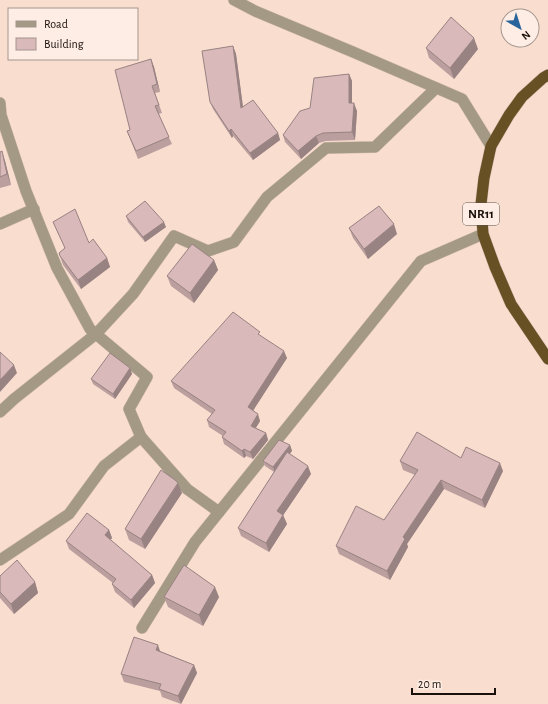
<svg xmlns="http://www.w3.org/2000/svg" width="548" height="704" viewBox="0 0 548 704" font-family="'Alegreya Sans',sans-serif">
<rect width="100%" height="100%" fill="#f9decf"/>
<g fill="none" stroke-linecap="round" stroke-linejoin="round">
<defs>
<g id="minor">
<path d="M234 0 255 11 353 52 462 99 491 146"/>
<path d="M0 103 1 115 26 191 57 268 90 329 147 377 129 409 141 437 187 489 219 512"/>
<path d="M0 224 34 209"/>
<path d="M0 412 14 399 96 334 133 294 174 236 208 251 234 242 267 197 326 148 375 147 436 88"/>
<path d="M0 560 69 514 104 466 141 437"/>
<path d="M142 628 195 542 421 261 483 234"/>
</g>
<path id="trunk" d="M548 75 543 78 522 97 509 115 491 146 484 178 481 204 483 234 495 267 511 304 548 359"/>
</defs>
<use href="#minor" stroke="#d5bdb0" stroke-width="12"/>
<use href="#trunk" stroke="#d5bdb0" stroke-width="12"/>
<use href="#minor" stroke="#a49984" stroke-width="11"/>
<use href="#trunk" stroke="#665024" stroke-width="11"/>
</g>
<g fill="#bb9f9f">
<path d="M233 46 236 54 243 107 278 133 280 140 253 160 233 136 232 138 213 109 210 102Z"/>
<path d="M426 48 478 49 454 79 429 58Z"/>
<path d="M151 59 154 67 160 92 155 93 162 113 158 114 172 144 138 159 127 131 130 130Z"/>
<path d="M349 74 352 81V103L357 111 355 140 326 141 319 143 301 159 285 142 283 135Z"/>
<path d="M0 152 5 161 11 185 0 188Z"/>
<path d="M126 216 166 227 145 242 128 222Z"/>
<path d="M53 222 89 243 107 258 110 267 81 289 63 265 59 253 65 248Z"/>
<path d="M349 228 397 234 368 259 353 238Z"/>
<path d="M214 260 218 270 194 303 171 286 167 276Z"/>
<path d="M261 336 287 358 253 410 260 421 256 428 266 433 268 440 253 459 246 456 244 458 224 444 222 437 223 436 209 427 207 420 212 414 174 388 171 381Z"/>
<path d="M130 368 132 374 115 399 93 384 91 379Z"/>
<path d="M290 445 292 451 289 453 311 474 283 515 287 524 269 552 241 536 238 528 274 472 265 466 263 461Z"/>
<path d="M461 458 503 471 485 508 444 489 407 544 408 547 390 580 339 554 336 546 384 520 415 475 403 470 400 461Z"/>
<path d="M182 493 145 549 129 540 125 529Z"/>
<path d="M109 530 112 538 110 540 152 575 155 583 134 608 115 592 112 584 113 583 69 549 66 541Z"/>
<path d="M0 576 35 582 38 593 14 614 0 598Z"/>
<path d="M164 597H219L203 626 168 607Z"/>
<path d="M160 651 194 665 197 673 181 704 162 697 160 691 124 682 121 674Z"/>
</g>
<g fill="#988282">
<path d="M474 38 478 49 454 79 450 68Z"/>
<path d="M233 46 236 54 244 115 241 108Z"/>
<path d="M151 59 154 67 160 92 157 84Z"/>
<path d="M349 74 352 81V110L349 103Z"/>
<path d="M354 103 357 111 355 140 352 132Z"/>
<path d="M231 129 233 136 232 138 229 131Z"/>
<path d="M278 133 280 140 253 160 250 153Z"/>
<path d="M316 136 319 143 301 159 298 151Z"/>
<path d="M2 151 5 161 11 185 7 174Z"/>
<path d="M164 222 166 227 145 242 143 237Z"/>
<path d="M394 224 397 234 368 259 364 249Z"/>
<path d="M107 258 110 267 81 289 78 280Z"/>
<path d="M214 260 218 270 194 303 190 293Z"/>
<path d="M284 351 287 358 251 414 248 407Z"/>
<path d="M14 365 17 373 0 392V380Z"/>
<path d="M130 368 132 374 115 399 113 394Z"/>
<path d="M258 414 260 421 253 432 251 426Z"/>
<path d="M266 433 268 440 253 459 250 452Z"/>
<path d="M290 445 292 451 275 473 273 467Z"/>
<path d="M244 449 246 456 244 458 242 451Z"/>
<path d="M500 463 503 471 485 508 482 500Z"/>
<path d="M308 466 311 474 280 520 277 511Z"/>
<path d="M441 480 444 489 407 544 408 547 390 580 387 571 403 537Z"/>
<path d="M178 483 182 493 145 549 141 539Z"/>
<path d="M283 515 287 524 269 552 266 543Z"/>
<path d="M109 530 112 538 107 544 105 535Z"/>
<path d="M152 575 155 583 134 608 131 600Z"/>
<path d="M35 582 38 593 14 614 11 604Z"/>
<path d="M215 587 219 597 203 626 199 615Z"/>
<path d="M158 645 161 654 156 650Z"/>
<path d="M194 665 197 673 181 704 178 696Z"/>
</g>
<g fill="#d9b9b9" stroke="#988282">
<path d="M451 17 474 38 450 68 426 48Z"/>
<path d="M233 46 241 108 253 100 278 133 250 153 231 129 229 131 210 102 202 51Z"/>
<path d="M151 59 157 84 152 86 159 105 155 106 169 137 136 151 127 131 130 130 115 70Z"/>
<path d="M349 74V103H354L352 132 323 133 316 136 298 151 283 135 300 111 310 108 314 78Z"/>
<path d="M2 151 7 174 0 177V152Z"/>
<path d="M145 201 164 222 143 237 126 216Z"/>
<path d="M379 206 394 224 364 249 349 228Z"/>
<path d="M75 209 89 243 93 239 107 258 78 280 60 256 59 253 65 248 53 222Z"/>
<path d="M192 244 214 260 190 293 167 276Z"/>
<path d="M233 312 260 332 258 334 284 351 248 407 258 414 251 426 266 433 250 452 244 449 242 451 222 437 226 432 207 420 215 410 171 381Z"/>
<path d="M0 352 14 365 0 380Z"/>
<path d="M110 353 130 368 113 394 91 379Z"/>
<path d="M417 432 461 458 466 447 500 463 482 500 441 480 403 537 405 539 387 571 336 546 356 506 384 520 418 470 400 461Z"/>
<path d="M279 440 290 445 273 467 263 461Z"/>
<path d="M287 452 308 466 277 511 283 515 266 543 238 528Z"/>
<path d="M161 470 175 480 178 483 141 539 125 529Z"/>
<path d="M87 513 109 530 105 535 152 575 131 600 112 584 116 579 66 541Z"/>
<path d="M17 560 35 582 11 604 0 592V576Z"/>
<path d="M184 565 215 587 199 615 164 597Z"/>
<path d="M134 637 158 645 156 650 194 665 178 696 159 689 161 684 121 674Z"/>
</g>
<g text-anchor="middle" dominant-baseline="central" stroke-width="3.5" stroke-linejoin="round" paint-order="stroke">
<rect fill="#feede4" stroke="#5e534d" stroke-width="1" x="463" y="203" width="36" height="22" rx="3"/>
<g font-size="13" font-weight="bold" fill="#1a110c">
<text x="481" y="214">NR11</text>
</g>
</g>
<rect x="8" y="8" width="130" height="52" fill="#feede4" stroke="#a3958e"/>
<rect x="16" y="21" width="20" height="6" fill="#a49984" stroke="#a3958e"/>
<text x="44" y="28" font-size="12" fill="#1a110c">Road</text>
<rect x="16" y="38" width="20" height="12" fill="#d9b9b9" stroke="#a3958e"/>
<text x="44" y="48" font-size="12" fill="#1a110c">Building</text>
<g transform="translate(520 28) rotate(141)"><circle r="19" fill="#feede4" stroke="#a3958e"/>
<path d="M0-3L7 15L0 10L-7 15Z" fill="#28649b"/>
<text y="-6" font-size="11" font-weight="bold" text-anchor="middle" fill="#1a110c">N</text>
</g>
<path d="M412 688v6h83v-6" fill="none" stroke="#1a110c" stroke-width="2"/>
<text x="418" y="688" font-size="12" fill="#1a110c" stroke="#feede4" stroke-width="3" paint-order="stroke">20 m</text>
</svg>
